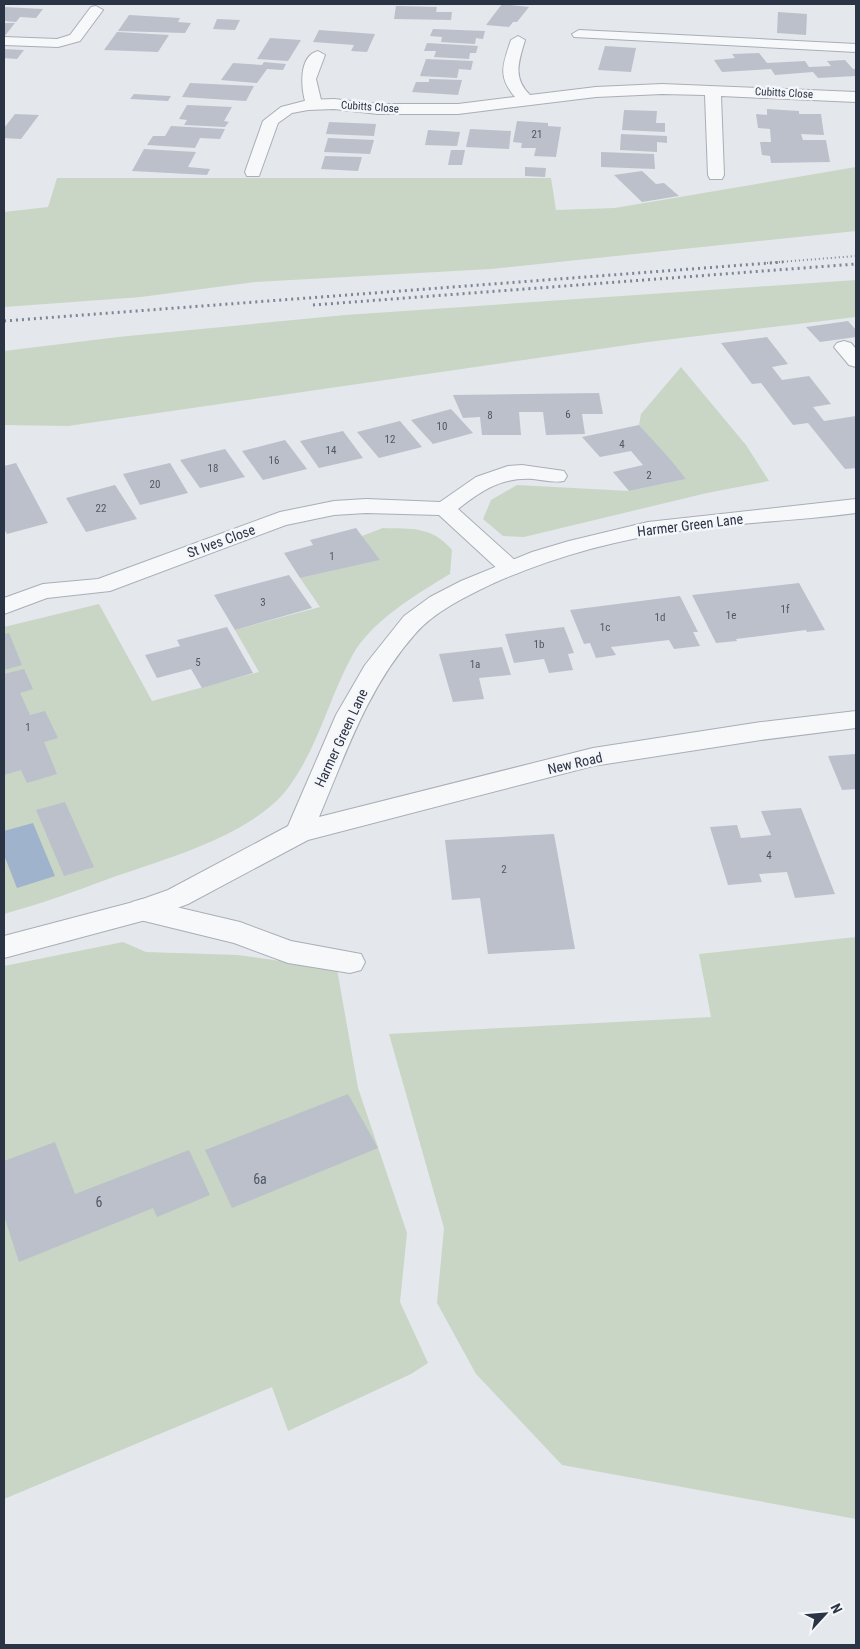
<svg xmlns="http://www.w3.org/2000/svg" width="860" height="1649" viewBox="0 0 860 1649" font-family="'Roboto Condensed',sans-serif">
<rect width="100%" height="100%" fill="#e4e7ec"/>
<g fill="#c9d6c5">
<path d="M856 167V231L491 269 255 282 141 297 4 307V212L48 207 57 178H551L556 210 615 208Z"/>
<path d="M856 280V317L648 342 68 426 4 425V351L118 337 345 315Z"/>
<path d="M681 367 746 445 769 481 707 493 524 537 503 536 483 519 491 500 517 485 629 491 686 479 639 425 641 414Z"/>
<path d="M383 528C412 529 432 526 452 550L450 574C417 594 371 621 352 656 328 700 319 746 288 788 251 836 167 858 111 878 76 891 40 904 4 914V627L99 604 152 701 259 672 235 630 320 607 300 578 379 560 362 536Z"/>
<path d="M856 937V1519L562 1465 476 1374 437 1303 444 1228 389 1034 711 1017 699 954Z"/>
<path d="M123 942 146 952 238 955 337 969 358 1088 407 1233 400 1302 428 1363 411 1374 288 1431 272 1387 4 1499V966Z"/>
</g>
<path fill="#9fb4cc" d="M33 823 55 876 17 888 4 855V831Z"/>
<g fill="#bbc0ca">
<path d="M502 4 529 7 517 22H513L509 27 486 25Z"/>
<path d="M396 6 437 7 436 12H452L451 20 394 19Z"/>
<path d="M4 7 43 9 36 18 20 17 16 22 4 21Z"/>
<path d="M778 12 807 14 806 35 777 33Z"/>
<path d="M129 15 180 18 178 22 191 23 185 33 118 31Z"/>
<path d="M217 19 240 20 235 30 213 29Z"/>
<path d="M4 23H15L4 37Z"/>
<path d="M433 29 485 31 483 39 476 38 475 44 441 42 442 37 430 36Z"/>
<path d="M319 30 375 34 367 52 351 51 354 45 313 42Z"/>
<path d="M117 32 169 35 158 52 104 50Z"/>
<path d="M270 38 301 40 288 61 257 59Z"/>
<path d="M427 43 478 46 476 53H470L469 59 434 57 436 51H424Z"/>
<path d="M605 46 636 48 631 72 598 70Z"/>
<path d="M4 49 24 50 17 59 4 58Z"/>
<path d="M759 53 767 63 805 61 809 67 831 66 827 61 845 60 853 69H856V76L818 78 813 72 775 75 771 69 722 72 714 60 735 58 732 54Z"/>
<path d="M426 59 473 61 471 70 459 69 457 78 420 76Z"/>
<path d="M264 62 286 64 283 70 267 69 257 83 221 80 233 63 262 65Z"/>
<path d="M429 79 462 80 458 95 412 92 416 82H429Z"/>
<path d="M190 83 254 86 246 101 182 97Z"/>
<path d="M134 94 171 96 168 101 130 99Z"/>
<path d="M187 105 232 107 224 121 229 122 225 127 184 125 187 120 179 119Z"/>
<path d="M767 109 799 111V114H821L824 135 801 134 803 140H826L830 162 771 163 770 156 762 155 760 142H771L770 129 758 128 756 114 767 115Z"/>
<path d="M624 110 657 111 656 123H665V132L622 130Z"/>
<path d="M15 114 39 115 21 139 4 138V128Z"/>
<path d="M517 121 548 123V126L561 127 556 157 534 156 536 148H521L522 143 513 142Z"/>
<path d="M329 122 376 124 374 136 326 134Z"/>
<path d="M171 126 225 129 220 139 200 138 195 148 147 145 153 136H165Z"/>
<path d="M470 129 511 131 509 149 466 147Z"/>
<path d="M428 130 460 132 457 146 425 145Z"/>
<path d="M621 134 667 136V143L657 142V152L620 150Z"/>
<path d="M328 138 374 140 370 154 324 152Z"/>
<path d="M144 149 196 152 188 167 210 169 207 175 132 171Z"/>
<path d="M451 150H465L462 165H448Z"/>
<path d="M601 152 654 154 655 169 601 167Z"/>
<path d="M325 156 362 157 358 171 321 169Z"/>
<path d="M525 167 546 168 545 177 525 176Z"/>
<path d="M642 171 656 184 664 183 679 196 642 202 614 175Z"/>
<path d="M848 321 856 330V337L820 342 806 327Z"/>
<path d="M767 337 788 364 772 367 782 380 809 376 831 404 813 407 824 421 856 416V468L845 469 808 423 793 425 761 383 752 384 721 343Z"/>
<path d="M599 393 603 414H582L585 434 546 435 543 412H519L521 435H482L480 417 463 418 453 395Z"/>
<path d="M451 409 473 433 433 444 411 420Z"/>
<path d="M400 421 422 447 379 458 357 432Z"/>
<path d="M639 425 669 458 686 479 629 491 613 472 643 465 631 451 600 457 582 437Z"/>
<path d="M343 431 363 458 319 468 300 441Z"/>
<path d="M285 440 307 469 263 480 242 451Z"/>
<path d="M225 449 245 477 200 488 180 460Z"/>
<path d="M16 463 48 523 7 534 4 529V466Z"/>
<path d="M170 463 188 493 140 505 123 474Z"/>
<path d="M115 485 137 519 86 532 66 498Z"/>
<path d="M356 528 380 560 300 578 284 553 313 545 310 540Z"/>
<path d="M289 575 312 608 235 630 214 595Z"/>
<path d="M799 583 825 630 807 632 806 630 736 639 737 641 716 643 692 595Z"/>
<path d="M680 596 698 632H693L700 646 674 649 669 640 611 647 616 655 596 658 590 643 584 644 570 610Z"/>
<path d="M227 627 253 673 202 688 191 669 157 678 145 655 180 646 177 640Z"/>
<path d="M564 627 574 653 568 654 573 670 549 673 544 659 514 663 505 634Z"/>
<path d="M9 633 22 665 4 670V634Z"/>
<path d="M502 647 511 675 479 678 484 699 453 702 439 654Z"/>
<path d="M24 669 33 689 20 693 30 715 45 711 58 738 44 742 57 774 27 783 21 770 4 775V674Z"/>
<path d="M856 754V789L842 790 828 756Z"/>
<path d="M65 802 94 867 64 876 36 810Z"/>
<path d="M801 808 835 894 795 898 787 872 759 874 762 882 728 885 710 827 737 825 741 838 771 835 761 811Z"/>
<path d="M554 834 575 949 488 954 480 898 452 900 445 840Z"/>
<path d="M348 1094 378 1148 232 1208 205 1150Z"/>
<path d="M55 1142 75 1194 189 1150 210 1195 157 1217 153 1208 19 1262 4 1216V1161Z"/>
</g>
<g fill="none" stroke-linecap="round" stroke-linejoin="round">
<defs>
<g id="service">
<path d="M96 6 103 10 80 41 58 47 4 45V37L57 39 70 35 91 7Z"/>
<path d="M579 30 856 44V52L574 37 572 34Z"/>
<path d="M318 51 325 55 316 79 322 104 314 109 306 104C301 89 298 56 318 51Z"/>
<path d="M844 341 851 343 856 349V367L849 365 834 347 837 343Z"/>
<path d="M142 899 240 922 291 941 361 954 365 962 361 970 350 973 288 963 234 943 132 918 128 910 132 902Z"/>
</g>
<g id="minor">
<path d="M518 36 525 40C519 61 512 78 530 95L596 87 662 84 856 92V102L721 96 724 175 722 179H710L708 175 705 95 662 94 596 97 458 114H378L334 109 308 110 292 113 278 123 259 176H247L245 172 263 121 281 107 308 100 334 99 378 104H458L515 97C497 76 503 64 511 40Z"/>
<path d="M522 465 564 471 567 476 564 481C553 483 543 480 533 479 502 477 482 490 458 509L518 563 522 568 518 573 510 575 502 573 439 515 366 513 334 515 286 525 110 591 47 598 4 614V598L43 584 98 579 280 512 334 501 366 499 440 502 476 477 508 466Z"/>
</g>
<path id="tertiary" d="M856 499V513C797 521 738 522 679 531 615 540 553 557 494 583 467 596 435 611 415 634 368 687 346 753 319 817L593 748 761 722 856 711V728L761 740 593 766 308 840 188 904 142 921 4 958V936L137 901 168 890 288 826 336 715 365 665 404 616 430 597 461 581 532 552 569 541 648 522Z"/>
</defs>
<use href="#service" stroke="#a9aeb7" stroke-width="2"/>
<use href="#minor" stroke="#a9aeb7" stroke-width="2"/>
<use href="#tertiary" stroke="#a9aeb7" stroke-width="2"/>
<use href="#service" fill="#f7f8fa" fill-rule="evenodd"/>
<use href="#minor" fill="#f7f8fa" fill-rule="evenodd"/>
<use href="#tertiary" fill="#f7f8fa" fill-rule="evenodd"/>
<path stroke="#7d8696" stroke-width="2" stroke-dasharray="1 3" stroke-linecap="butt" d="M767 263 856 256"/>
<g stroke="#7d8696" stroke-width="3" stroke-dasharray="2 4" stroke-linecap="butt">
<path d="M313 305 856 264"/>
<path d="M4 321 783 262"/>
</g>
</g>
<g text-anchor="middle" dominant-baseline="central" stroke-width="5" stroke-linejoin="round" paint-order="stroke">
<g font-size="11" fill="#2b3445" stroke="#f4f6f9">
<text transform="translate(784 93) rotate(3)">Cubitts Close</text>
<text transform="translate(370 107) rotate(4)">Cubitts Close</text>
</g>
<g font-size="11" fill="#4f5766">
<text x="537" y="134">21</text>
<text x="568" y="414">6</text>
<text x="490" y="415">8</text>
<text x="442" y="426">10</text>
<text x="390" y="439">12</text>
<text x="622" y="444">4</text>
<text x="331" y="450">14</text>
<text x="274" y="460">16</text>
<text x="213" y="468">18</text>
<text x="649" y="475">2</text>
<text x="155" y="484">20</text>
<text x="101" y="508">22</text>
<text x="332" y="556">1</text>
<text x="263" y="602">3</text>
<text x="785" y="609">1f</text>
<text x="731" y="615">1e</text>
<text x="660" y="617">1d</text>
<text x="605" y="627">1c</text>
<text x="539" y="644">1b</text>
<text x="198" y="662">5</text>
<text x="475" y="664">1a</text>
<text x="28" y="727">1</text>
<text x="769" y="855">4</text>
<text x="504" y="869">2</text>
</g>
<g font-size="14" fill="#2b3445" stroke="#f4f6f9">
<text transform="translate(690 525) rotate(-7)">Harmer Green Lane</text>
<text transform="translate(221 541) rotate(-20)">St Ives Close</text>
<text transform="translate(341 738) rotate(-65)">Harmer Green Lane</text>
<text transform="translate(575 763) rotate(-13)">New Road</text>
</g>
<g font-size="14" fill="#4f5766">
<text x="260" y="1179">6a</text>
<text x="99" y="1202">6</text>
</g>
</g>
<rect width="860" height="1649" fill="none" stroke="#2b3445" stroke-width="10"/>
<g transform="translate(825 1614) rotate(64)" stroke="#f4f6f9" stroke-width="4" paint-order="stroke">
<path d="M0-4L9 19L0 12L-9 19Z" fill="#2b3445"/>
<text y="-8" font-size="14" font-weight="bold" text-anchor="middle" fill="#2b3445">N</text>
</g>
</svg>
